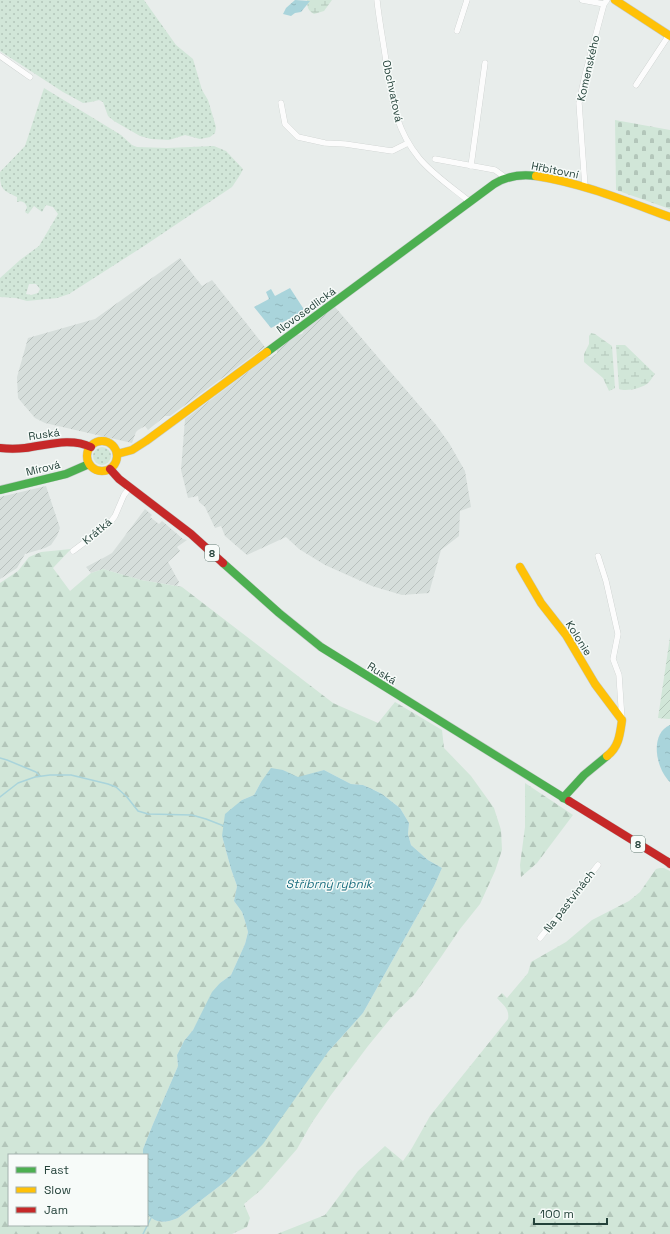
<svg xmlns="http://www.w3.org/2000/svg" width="670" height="1234" viewBox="0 0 670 1234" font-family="'Space Grotesk',sans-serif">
<defs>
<pattern id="industrial-furrows" width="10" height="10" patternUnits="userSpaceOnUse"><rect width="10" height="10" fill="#d6dedb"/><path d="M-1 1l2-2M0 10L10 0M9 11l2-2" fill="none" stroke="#b8c0bd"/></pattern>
<pattern id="grass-dots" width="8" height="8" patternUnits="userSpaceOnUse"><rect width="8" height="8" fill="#d1e6d8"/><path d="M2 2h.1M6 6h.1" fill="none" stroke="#b3c6ba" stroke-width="1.8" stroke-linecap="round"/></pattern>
<pattern id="forest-firs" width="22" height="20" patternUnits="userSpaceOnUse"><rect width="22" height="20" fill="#d1e6d8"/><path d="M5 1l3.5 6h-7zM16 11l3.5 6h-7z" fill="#b3c6ba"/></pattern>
<pattern id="wetland-marsh" width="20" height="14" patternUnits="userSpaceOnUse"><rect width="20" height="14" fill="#d1e6d8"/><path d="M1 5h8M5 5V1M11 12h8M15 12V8" fill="none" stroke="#b3c6ba"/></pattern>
<pattern id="cemetery-stones" width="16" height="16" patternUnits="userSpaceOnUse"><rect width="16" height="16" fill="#d1e6d8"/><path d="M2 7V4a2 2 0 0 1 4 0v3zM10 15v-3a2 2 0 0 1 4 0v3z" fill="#b3c6ba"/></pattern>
<pattern id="garden-furrows" width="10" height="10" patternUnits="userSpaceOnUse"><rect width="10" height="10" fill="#d1e6d8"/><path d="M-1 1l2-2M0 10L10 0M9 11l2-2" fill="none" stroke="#b3c6ba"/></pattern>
<pattern id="water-ripples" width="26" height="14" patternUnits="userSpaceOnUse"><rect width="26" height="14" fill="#a9d4db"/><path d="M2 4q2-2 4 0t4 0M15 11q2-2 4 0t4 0" fill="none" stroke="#91b7bd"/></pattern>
</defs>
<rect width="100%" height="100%" fill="#e8edeb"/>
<g fill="url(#industrial-furrows)">
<path d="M180 258 202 286 212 280 265 347 170 416H165L148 430 145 426 138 430 136 432 132 443 45 423 35 418 18 398 17 377 28 338 95 319Z"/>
<path d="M335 307 436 425 449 443 465 471 471 507 460 511 459 536 441 550 429 593 402 595 372 586 325 565 299 549 286 537 247 555 225 536 221 526 215 528 205 507 199 502 198 496 188 498 181 470 185 419 268 357H271L277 353V349L297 335 302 334 305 329Z"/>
<path d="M46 486 60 528 57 536 51 545 45 548 25 554 17 568 0 579V497Z"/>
<path d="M145 509 152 515 150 517 159 524 162 521 183 539 187 540 177 547 180 551 168 562 179 582 177 586 141 580 103 569 91 573 86 567 105 557 112 553Z"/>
</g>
<g fill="url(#grass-dots)" fill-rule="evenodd">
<path d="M0 0H144L176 45 193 59 202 90 208 100 216 127 215 133 210 137 200 139 185 135 169 140 151 139 140 136 114 121 108 116 103 102 99 100 91 102 83 103 63 92 0 51Z"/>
<path d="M44 88 121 135 132 145 137 147 167 148 214 146 226 151 243 169 240 175 232 187 217 197 144 246 69 294 57 298 27 301 16 298 0 297V278L20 260 39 246 58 214 53 207 46 205 42 212 34 206 28 214 25 212 27 207C25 202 22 200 17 202V197C2 190 0 189 0 172L25 146ZM29 284H36L40 289 38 293 31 295 26 294Z"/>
<circle cx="102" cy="456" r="9"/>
</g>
<g fill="url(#forest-firs)" fill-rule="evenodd">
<path d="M71 549 53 568 70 591 91 573 103 569 141 580 182 587 333 703 378 723 395 702 442 730 444 748 471 776 494 808 501 830 502 850 495 871 480 904 460 929 441 957 414 995 395 1013 368 1046 353 1066 331 1095 311 1124 297 1149 262 1189 244 1204 250 1218 247 1227 232 1234H0V583L18 571 29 557 41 552ZM283 770 298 778 324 770 351 784 363 785 372 789 382 794 400 808 409 823 408 834 411 845 428 860 442 868 434 886 363 1013 328 1052 226 1181 178 1218C166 1223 156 1224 147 1214V1225H9V1155H143V1149L153 1124 178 1066 177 1055 184 1041 193 1030 220 983 231 975 245 944 248 932 245 921 242 912 234 901 237 886 231 869 222 836 242 800 254 795 261 782Z"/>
<path d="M525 783 573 815 537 863 521 877 520 865 525 827Z"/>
<path d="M660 868H664L670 871V1234H277L325 1215 358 1171 385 1146 403 1161 412 1148 430 1116 508 1019C510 1009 503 1005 497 998L502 993 507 998 528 973 531 962 566 942 592 920 629 901 640 892 656 869Z"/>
</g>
<g fill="url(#wetland-marsh)">
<path d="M307 0H332L324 11 314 14C308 11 307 7 307 0Z"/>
<path d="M591 333 595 334 612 346 615 388 609 391 603 378 584 362V354L589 344V336Z"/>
<path d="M616 345H625L655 374C653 376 651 380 649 382 644 388 626 392 619 389Z"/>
</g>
<path fill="url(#cemetery-stones)" d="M615 120 670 130V209L616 190Z"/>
<path fill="url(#garden-furrows)" d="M670 637V719H668L658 718Z"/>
<g fill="url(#water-ripples)">
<path d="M295 0 310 1 301 12 295 13 291 16 283 14 286 8Z"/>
<path d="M290 288 305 311 271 328 254 307 269 299 266 292 271 289 275 296Z"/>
<path d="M670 725V782C656 769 649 734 670 725Z"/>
<path d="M271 768 283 770 298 777 324 770 351 784 363 785 372 789 382 794 400 808 409 823 408 834 411 845 428 860 442 868 434 886 363 1013 328 1052 263 1144 226 1181 178 1218C166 1223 156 1224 147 1214V1155H143V1149L153 1124 178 1066 177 1055 184 1041 193 1030 212 992 220 983 231 975 245 944 248 932 245 921 242 912 234 901 237 886 231 869 222 836 225 814 242 800 254 795 261 782Z"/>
</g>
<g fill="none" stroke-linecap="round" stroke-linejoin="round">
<g stroke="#a9d4db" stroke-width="1.5">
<path d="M0 758 7 760 36 772 40 776"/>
<path d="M0 797 18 783 35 777 50 775H71L108 784 116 787 127 797 138 811 148 814 192 815 206 819 224 826"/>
<path d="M143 1234 151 1218"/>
</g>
<defs>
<g id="street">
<path d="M377 0C379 20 383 40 386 61 392 98 394 127 419 158 433 175 453 188 470 202"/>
<path d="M582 0 604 4"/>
<path d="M457 31 467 0"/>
<path d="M0 56 30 77"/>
<path d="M636 85 669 35"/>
<path d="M281 103 285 124 298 137 325 143 345 144 392 151 408 143"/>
<path d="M435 159 495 170 506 178"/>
<path d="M471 166 485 63"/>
<path d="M585 187 579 103 585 75 604 4 607 0"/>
<path d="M73 551 109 524 115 516 124 495 130 487"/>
<path d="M598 556 606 581 618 634 613 659 619 675 622 720"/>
<path d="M540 938 598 865"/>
</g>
<g id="fast">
<path d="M267 352 494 184C507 176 521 174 536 176"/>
<path d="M0 490 66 474 89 464"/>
<path d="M223 563 279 613 321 647 569 801"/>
<path d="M563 798 584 775 607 756"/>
</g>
<g id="slow">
<path d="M615 0 670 36"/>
<path d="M536 176C582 183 626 201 670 217"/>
<circle cx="102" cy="456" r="15"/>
<path d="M117 454 132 450 146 441 267 352"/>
<path d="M520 567 541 603 566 635 595 684 622 720C620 734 619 747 607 756"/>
</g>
<g id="jam">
<path d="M0 448C8 449 17 449 25 448 48 445 70 437 91 447"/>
<path d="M110 469 119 479 191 534 223 563"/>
<path d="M569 801 668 862"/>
<path d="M668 862 670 864"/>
</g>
</defs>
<use href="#street" stroke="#c5cac8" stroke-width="6"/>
<use href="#fast" stroke="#c3cbc8" stroke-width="9"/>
<use href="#slow" stroke="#c3cbc8" stroke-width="9"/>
<use href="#jam" stroke="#c3cbc8" stroke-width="9"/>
<use href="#street" stroke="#fcfcfc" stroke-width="5.5"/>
<use href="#fast" stroke="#4caf50" stroke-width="8"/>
<use href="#slow" stroke="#ffc107" stroke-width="8"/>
<use href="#jam" stroke="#c62828" stroke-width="8"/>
</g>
<g text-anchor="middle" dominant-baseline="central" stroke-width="3" stroke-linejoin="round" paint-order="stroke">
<g fill="#f7fbf9" stroke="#637a73" stroke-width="1">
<rect x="205" y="545" width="14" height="16" rx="3"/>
<rect x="631" y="836" width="14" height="16" rx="3"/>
</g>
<g font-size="10" font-weight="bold" fill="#24423a">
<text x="212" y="553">8</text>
<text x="638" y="844">8</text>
</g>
<g font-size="11" fill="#24423a" stroke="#f7fbf9">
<text transform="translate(588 68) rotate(-77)">Komenského</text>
<text transform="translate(393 91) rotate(78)">Obchvatová</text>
<text transform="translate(555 170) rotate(11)">Hřbitovní</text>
<text transform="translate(306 310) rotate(-36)">Novosedlická</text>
<text transform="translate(44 434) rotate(-8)">Ruská</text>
<text transform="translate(43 468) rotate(-14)">Mírová</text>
<text transform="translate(97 531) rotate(-40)">Krátká</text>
<text transform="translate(579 638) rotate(58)">Kolonie</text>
<text transform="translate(382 673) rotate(32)">Ruská</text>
<text transform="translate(569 901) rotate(-52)">Na pastvinách</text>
</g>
<g font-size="12" font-style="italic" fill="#1c6f80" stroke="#f7fbf9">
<text x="329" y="884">Stříbrný rybník</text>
</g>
</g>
<rect x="8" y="1154" width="140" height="72" fill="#f7fbf9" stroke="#a3b1ad"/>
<rect x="16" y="1167" width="20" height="6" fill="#4caf50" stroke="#a3b1ad"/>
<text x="44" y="1174" font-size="12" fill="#24423a">Fast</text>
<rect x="16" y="1187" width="20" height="6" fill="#ffc107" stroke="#a3b1ad"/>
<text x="44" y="1194" font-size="12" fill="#24423a">Slow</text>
<rect x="16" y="1207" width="20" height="6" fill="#c62828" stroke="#a3b1ad"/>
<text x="44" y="1214" font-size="12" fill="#24423a">Jam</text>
<path d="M534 1218v6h73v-6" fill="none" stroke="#24423a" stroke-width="2"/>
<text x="540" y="1218" font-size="12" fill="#24423a" stroke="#f7fbf9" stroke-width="3" paint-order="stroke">100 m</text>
</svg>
